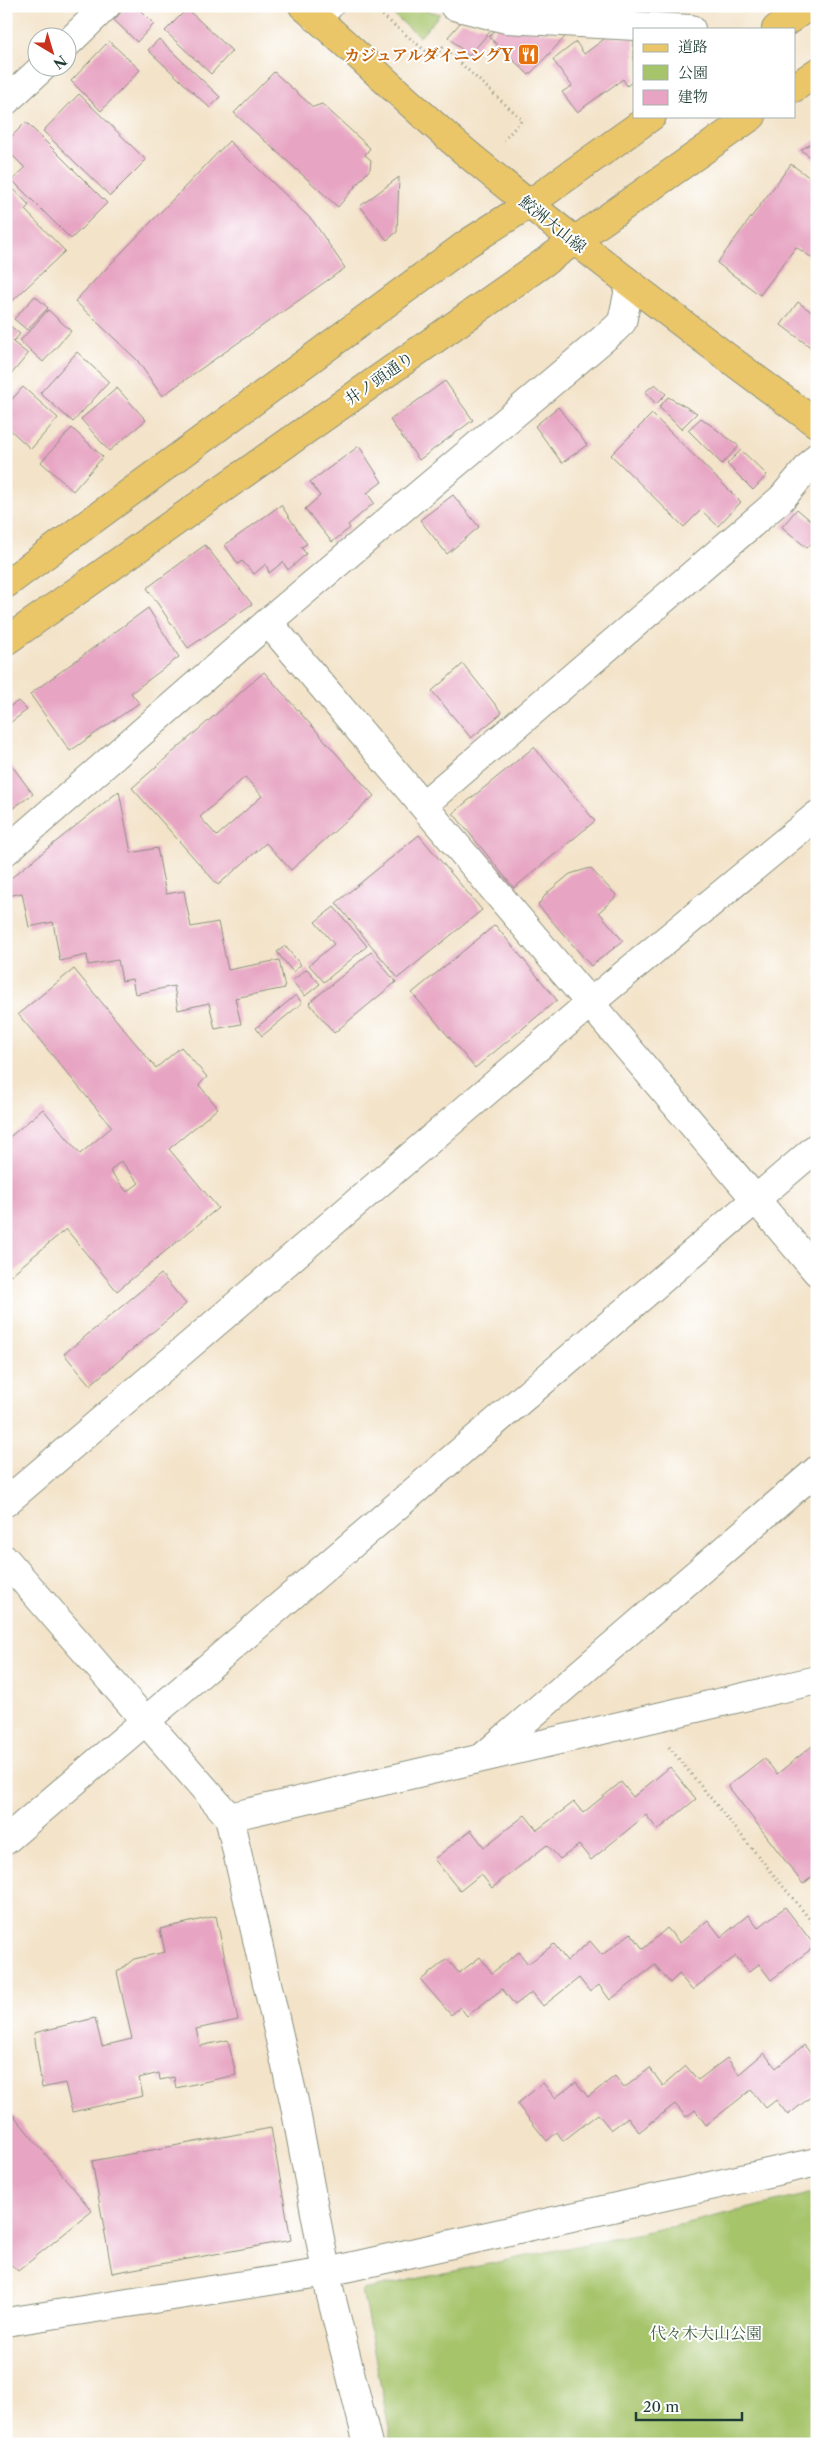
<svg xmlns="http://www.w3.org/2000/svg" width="823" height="2450" viewBox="0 0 823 2450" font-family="'Libre Caslon Text','Noto Serif JP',serif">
<rect width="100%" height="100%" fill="#fff"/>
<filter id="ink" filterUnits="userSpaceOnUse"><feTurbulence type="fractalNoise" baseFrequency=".02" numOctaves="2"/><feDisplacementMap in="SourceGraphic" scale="10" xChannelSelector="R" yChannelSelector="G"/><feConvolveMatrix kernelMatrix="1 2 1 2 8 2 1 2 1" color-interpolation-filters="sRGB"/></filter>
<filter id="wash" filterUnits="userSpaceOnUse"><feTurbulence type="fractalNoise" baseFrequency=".0096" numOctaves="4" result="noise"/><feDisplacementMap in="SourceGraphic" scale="20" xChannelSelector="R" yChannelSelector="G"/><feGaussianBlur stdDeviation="1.12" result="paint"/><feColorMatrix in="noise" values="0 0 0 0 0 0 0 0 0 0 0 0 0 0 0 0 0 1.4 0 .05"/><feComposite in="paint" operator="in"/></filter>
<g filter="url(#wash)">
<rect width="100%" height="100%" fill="#f3e3c9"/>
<g fill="#a6c46b" stroke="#628050">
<path d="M383 6H411L440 14 420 37Z"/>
<path d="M817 2192V2444H392L362 2290 674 2226Z"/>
</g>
<g id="blocks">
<g fill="#e7a5c3" fill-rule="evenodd">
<path d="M127 6H136L154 24 137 42 114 20Z"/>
<path d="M574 6H625V12L573 10Z"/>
<path d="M631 6H654V10L631 9Z"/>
<path d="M187 9 232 51 211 74 165 31Z"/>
<path d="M461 22 492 29 469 56 448 37Z"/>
<path d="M497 27 567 35 529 75 489 37Z"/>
<path d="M607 37 634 38V80L627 86 623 79 577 112 562 92 572 86 553 60 576 42 584 54Z"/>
<path d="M159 39 220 97 210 108 148 50Z"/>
<path d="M109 41 140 70 101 111 71 81Z"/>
<path d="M274 72 313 107 322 104 370 148 365 155 371 160 370 169 338 207 234 113Z"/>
<path d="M79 94 146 160 110 196 43 131Z"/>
<path d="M26 122 107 203 71 239 12 180 25 168 6 149V142Z"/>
<path d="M817 139V162L801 150Z"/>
<path d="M229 141 313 221 345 268 162 396 137 360 75 301Z"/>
<path d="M791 164 817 183V257L815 260 796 247 760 295 717 263Z"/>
<path d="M399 177 397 232 387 240 360 206Z"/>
<path d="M6 181 29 205 25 210 65 251 6 307Z"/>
<path d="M35 296 48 308 27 330 14 319Z"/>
<path d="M798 302 817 316V352L781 325Z"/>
<path d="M48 310 71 331 43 362 20 341Z"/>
<path d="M8 324 20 334 13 342 28 354 9 377 6 375V326Z"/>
<path d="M77 352 109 382 73 422 40 393Z"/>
<path d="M445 381 473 420 419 460 390 420Z"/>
<path d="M655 384 666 394 656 404 645 392Z"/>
<path d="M23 387 58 418 31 449 6 426V406Z"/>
<path d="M117 388 146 420 109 451 81 419Z"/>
<path d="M668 397 697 413 681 429 659 407Z"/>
<path d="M558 407 587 445 562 463 535 426Z"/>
<path d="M652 414 741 502 718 526 701 510 684 527 611 455Z"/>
<path d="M701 418 739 446 722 464 688 430Z"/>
<path d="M72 428 103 457 73 491 41 462Z"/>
<path d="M359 446 382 482 367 493 374 503 348 525 350 528 332 542 305 509 320 496 310 482Z"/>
<path d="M741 450 767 475 753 490 727 464Z"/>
<path d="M453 495 479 527 447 554 420 520Z"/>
<path d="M281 505 307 544 301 547 306 554 288 570 283 562 269 573 266 564 254 574 242 561 238 564 225 545Z"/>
<path d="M797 509 817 526V537L807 548 782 527Z"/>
<path d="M205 545 252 604 188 648 147 588Z"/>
<path d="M148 608 179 657 131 693 139 703 70 751 30 694Z"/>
<path d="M463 664 502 713 471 738 432 691Z"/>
<path d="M264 672 374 796 291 870 266 843 218 885 132 788ZM245 777 262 796 217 836 200 817Z"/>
<path d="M18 701 27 710 6 726V709Z"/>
<path d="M534 747 595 821 514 888 453 813Z"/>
<path d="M6 758 33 794 6 813Z"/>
<path d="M119 791 131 853 157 848 166 894 184 891 191 927 218 922 228 970 279 960 285 988 235 998 241 1024 215 1029 209 1003 178 1010 174 986 135 994 132 979 122 981 118 960 88 965 87 955 60 961 53 922 29 927 22 893 8 896 6 882Z"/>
<path d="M419 835 482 910 398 978 336 903Z"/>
<path d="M590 868 617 896 599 912 623 941 591 966 538 905 547 893 570 874Z"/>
<path d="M334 907 367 946 324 982 309 965 334 944 315 922Z"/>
<path d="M495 925 557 1000 475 1068 412 993Z"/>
<path d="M285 946 301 965 293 972 277 952Z"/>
<path d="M371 952 396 982 334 1033 309 1003Z"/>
<path d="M74 969 156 1068 181 1047 207 1077 199 1085 218 1108 169 1149 218 1208 117 1291 66 1229 6 1279V1140L43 1109 80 1154 112 1127 18 1014ZM121 1161 139 1183 127 1192 110 1171Z"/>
<path d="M307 969 320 984 305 996 292 981Z"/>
<path d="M296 995 302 1003 262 1036 256 1028Z"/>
<path d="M161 1274 186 1304 90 1385 64 1354Z"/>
<path d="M817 1742V1873L803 1884 728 1786 764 1758 777 1774Z"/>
<path d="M670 1767 696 1799 658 1830 646 1815 591 1860 579 1845 560 1859 547 1845 492 1888 481 1874 460 1891 434 1859 471 1830 484 1847 525 1815 537 1830 574 1802 583 1813 621 1782 633 1797Z"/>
<path d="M785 1907 815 1946 771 1980 759 1964 749 1972 736 1956 692 1990 679 1974 670 1983 655 1965 610 2000 599 1985 590 1992 579 1978 543 2006 532 1992 515 2005 502 1989 467 2016 460 2007 451 2015 421 1980 447 1959 459 1973 480 1957 492 1973 519 1952 528 1964 554 1944 567 1961 590 1941 602 1955 631 1933 643 1949 667 1928 680 1943 708 1920 721 1937 748 1915 758 1928Z"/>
<path d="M216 1916 238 2020 196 2029 200 2046 228 2040 236 2075 176 2088 174 2077 160 2080 159 2073 139 2078 143 2096 72 2112 65 2083 42 2088 34 2033 95 2018 102 2046 132 2039 117 1972 134 1959 165 1952 160 1929Z"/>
<path d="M804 2045 817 2061V2092L788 2115 776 2100 766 2108 751 2090 706 2125 695 2110 686 2117 675 2104 639 2132 628 2117 611 2130 598 2114 563 2141 557 2132 547 2141 517 2104 543 2083 555 2098 576 2082 588 2097 615 2076 624 2088 650 2068 663 2086 686 2066 698 2080 727 2058 739 2074 764 2053 776 2068Z"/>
<path d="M6 2106 92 2211 18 2271 6 2260Z"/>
<path d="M271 2128 291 2240 112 2273 92 2161Z"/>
</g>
</g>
</g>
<g filter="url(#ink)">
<use href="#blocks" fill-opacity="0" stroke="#89907e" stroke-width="1"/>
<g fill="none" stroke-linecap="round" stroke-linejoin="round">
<defs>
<g id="minor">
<path d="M454 6 506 19 691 29"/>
<path d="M315 17 329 6"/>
<path d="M68 43 106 6"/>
<path d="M6 101 42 68"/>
<path d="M268 622 817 1272"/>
<path d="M423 805 781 499 817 457"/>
<path d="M6 851 268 622 615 329 622 322 630 285"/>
<path d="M6 1502 590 1003 817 815"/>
<path d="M6 1560 229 1817 294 2101 330 2292 368 2444"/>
<path d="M484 1756 817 1470"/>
<path d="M229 1817 817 1680"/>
<path d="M6 1840 817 1147"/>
<path d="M6 2322 327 2272 817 2162"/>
</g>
<g id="major">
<path d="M303 6C363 58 419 115 481 165 590 255 703 340 817 424"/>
<path d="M776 29 809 6"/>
<path d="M794 88 817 72"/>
<path d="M6 584 468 243 529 204 652 116"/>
<path d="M6 641 752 116"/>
</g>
</defs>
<use href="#minor" stroke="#89907e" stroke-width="30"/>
<use href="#major" stroke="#89907e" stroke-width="30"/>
<g stroke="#89907e" stroke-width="3" stroke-dasharray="1 4" stroke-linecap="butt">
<path d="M371 6 434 58 443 47 522 120 504 140"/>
<path d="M669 1747 817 1928"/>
</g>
<use href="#minor" stroke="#fff" stroke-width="28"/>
<use href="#major" stroke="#ebc669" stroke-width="28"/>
</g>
</g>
<defs>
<symbol id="restaurant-square" viewBox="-11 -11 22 22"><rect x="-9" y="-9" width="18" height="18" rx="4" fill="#e8710a" stroke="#fff"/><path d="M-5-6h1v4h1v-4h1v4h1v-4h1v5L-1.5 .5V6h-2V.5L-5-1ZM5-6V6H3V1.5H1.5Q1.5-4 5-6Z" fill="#fff"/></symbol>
</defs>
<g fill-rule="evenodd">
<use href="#restaurant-square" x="516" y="42" width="25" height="25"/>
</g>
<g text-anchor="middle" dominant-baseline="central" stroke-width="4" stroke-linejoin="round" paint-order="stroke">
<g font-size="16" font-weight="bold" fill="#c56008" stroke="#fff" text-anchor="end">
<text x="513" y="55">カジュアルダイニングY</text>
</g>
<g font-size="16" fill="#1f3d34" stroke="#fff">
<text transform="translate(553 224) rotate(39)">鮫洲大山線</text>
<text transform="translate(379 378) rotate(-35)">井ノ頭通り</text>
</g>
<g font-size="16" fill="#415f42" stroke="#fff">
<text x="706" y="2333">代々木大山公園</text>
</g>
</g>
<rect width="823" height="2450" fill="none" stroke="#fff" stroke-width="25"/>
<rect x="633" y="28" width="162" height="90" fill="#ffffff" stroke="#a5b1ae"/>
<rect x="643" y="44" width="25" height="8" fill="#ebc669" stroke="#a5b1ae"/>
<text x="678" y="52" font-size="15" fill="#1f3d34">道路</text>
<rect x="643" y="65" width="25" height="15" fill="#a6c46b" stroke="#a5b1ae"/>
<text x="678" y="78" font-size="15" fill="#1f3d34">公園</text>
<rect x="643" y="90" width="25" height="15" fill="#e7a5c3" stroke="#a5b1ae"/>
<text x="678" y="102" font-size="15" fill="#1f3d34">建物</text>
<g transform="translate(52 52) rotate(142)"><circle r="24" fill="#ffffff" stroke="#a5b1ae"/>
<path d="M0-4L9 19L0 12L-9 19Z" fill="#c8321e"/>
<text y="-8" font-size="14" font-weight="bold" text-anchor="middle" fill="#1f3d34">N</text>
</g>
<path d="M636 2412v8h106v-8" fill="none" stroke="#1f3d34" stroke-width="2.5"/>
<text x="643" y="2412" font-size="15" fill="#1f3d34" stroke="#ffffff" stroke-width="4" paint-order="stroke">20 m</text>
</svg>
